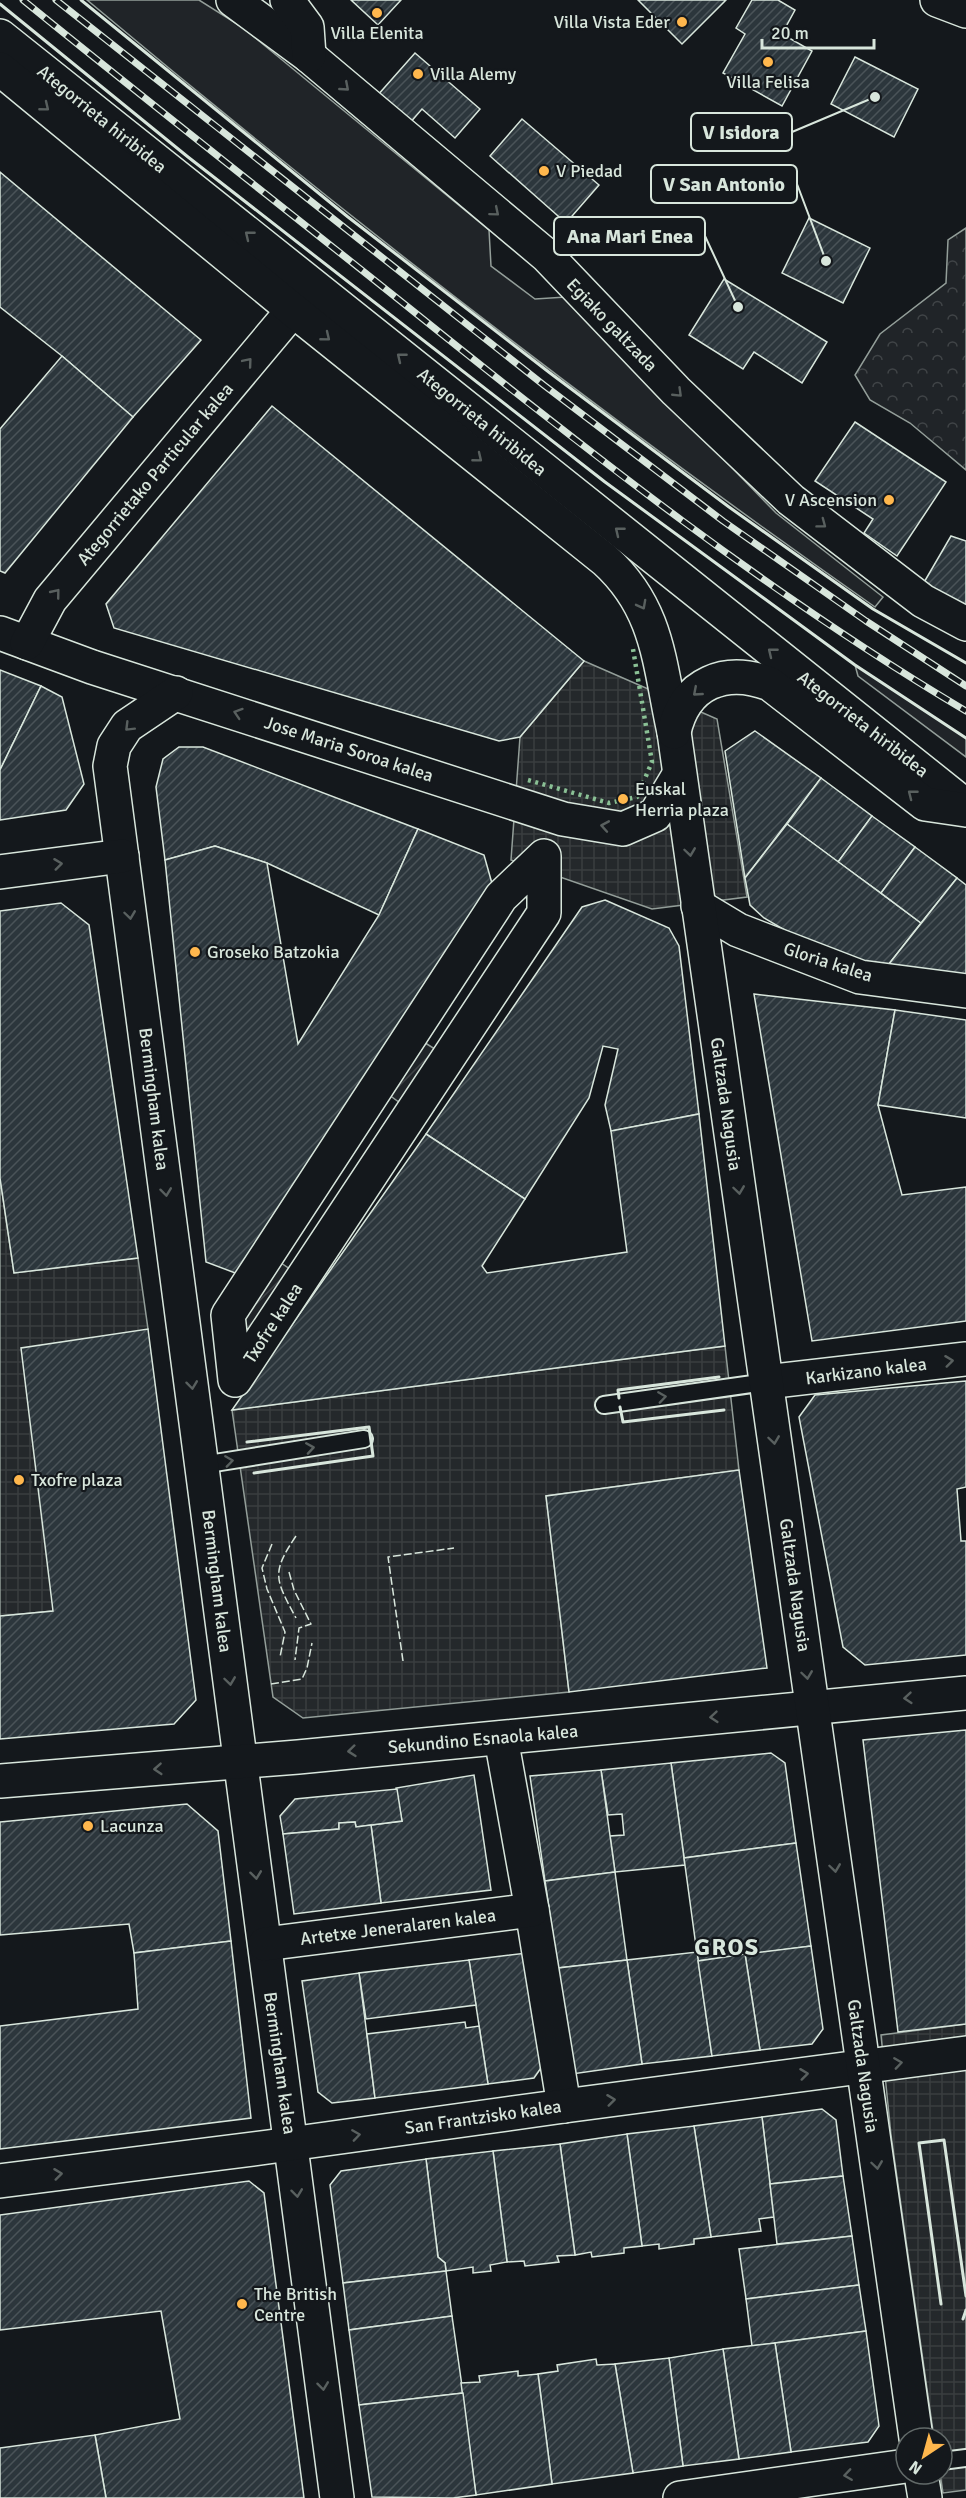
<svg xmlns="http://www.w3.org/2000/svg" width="966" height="2498" viewBox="0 0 966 2498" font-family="Signika,sans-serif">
<defs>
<pattern id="forest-crowns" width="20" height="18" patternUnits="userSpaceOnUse" patternTransform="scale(1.5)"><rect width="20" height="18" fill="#202428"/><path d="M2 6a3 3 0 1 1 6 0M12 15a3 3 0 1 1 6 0" fill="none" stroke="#404447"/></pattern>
<pattern id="garden-furrows" width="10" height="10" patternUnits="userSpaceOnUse" patternTransform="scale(1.5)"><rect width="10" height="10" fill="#202428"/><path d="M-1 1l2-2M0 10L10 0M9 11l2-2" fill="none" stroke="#404447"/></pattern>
<pattern id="plaza-grid" width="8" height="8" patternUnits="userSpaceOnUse" patternTransform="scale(1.5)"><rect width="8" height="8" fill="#24282b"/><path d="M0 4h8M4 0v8" fill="none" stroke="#393d3f"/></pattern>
<pattern id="building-hatch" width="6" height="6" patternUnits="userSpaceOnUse" patternTransform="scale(1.5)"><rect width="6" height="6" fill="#2c363c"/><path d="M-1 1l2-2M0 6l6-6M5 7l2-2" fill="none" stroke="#4a5358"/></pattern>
</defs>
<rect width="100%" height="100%" fill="#14181c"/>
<g fill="#202428" stroke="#939e99" stroke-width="1.5">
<path d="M87 0H199L242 27 489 230 491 266 535 299 566 297 776 513 883 597 875 607C604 417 341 213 87 0Z"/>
<path d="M855 665 966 738V757L858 676Z"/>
</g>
<path fill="url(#forest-crowns)" stroke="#939e99" stroke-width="1.5" d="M966 228V470L910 423 870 400 855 375 880 334 946 283 948 240Z"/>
<g fill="url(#garden-furrows)" stroke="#939e99" stroke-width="1.5">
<path d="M419 1039 438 1051 403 1105 385 1092Z"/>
<path d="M275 1259 296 1273 256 1335 235 1321Z"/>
</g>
<g fill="url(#plaza-grid)" stroke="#939e99" stroke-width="1.5">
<path d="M584 661 717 719 747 897 652 909 511 860 520 737Z"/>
<path d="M0 1178 14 1273 138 1258 148 1329 53 1611 0 1616Z"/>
<path d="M725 1346 739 1470 546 1496 569 1692 303 1718 273 1697 232 1410Z"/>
<path d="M966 2024V2490L943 2493 940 2474H942V2438H934L891 2135 881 2035Z"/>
</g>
<g fill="url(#building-hatch)" stroke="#d8e6dc" stroke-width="1.5">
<path d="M351 0H401L378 25Z"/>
<path d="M638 0H726L682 44Z"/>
<path d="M752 0H778L795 10 782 34 812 51 782 106 723 73 745 34 736 28Z"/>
<path d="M415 53 480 109 455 138 422 109 409 124 377 96Z"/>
<path d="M855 57 918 89 894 137 831 104Z"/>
<path d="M522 119 599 185 566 223 490 156Z"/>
<path d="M0 172 201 340 133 417 62 356 0 307Z"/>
<path d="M809 218 870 248 843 303 782 273Z"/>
<path d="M724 279 827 342 802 383 754 352 743 369 689 335Z"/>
<path d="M62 356 133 417 5 573 0 571V429Z"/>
<path d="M272 406 584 661 520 737 499 741 114 628 106 604Z"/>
<path d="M855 422 946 482 897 556 864 533 873 519 815 481Z"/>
<path d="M951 536 966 541V607L923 584Z"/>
<path d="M0 670 41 686 1 768H0Z"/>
<path d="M41 686 62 697 84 784 66 810 0 820V770Z"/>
<path d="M755 731 821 778 745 878 725 751Z"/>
<path d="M179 747H203L418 829 379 915 267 863 215 846 165 860 156 787 163 759Z"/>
<path d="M821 778 872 816 838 862 787 824Z"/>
<path d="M872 816 915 847 881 893 838 862Z"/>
<path d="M787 824 921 923 885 969 788 932 764 918 750 905 745 878Z"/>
<path d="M418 829 484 855 493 887 246 1277 206 1262 165 860 215 846 267 863 298 1044 379 915Z"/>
<path d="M915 847 957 878 921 923 881 893Z"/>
<path d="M957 878 966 885V979L885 969Z"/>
<path d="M605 900 669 928 679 946 699 1114 611 1131 605 1105 618 1049 603 1046 589 1098 525 1199 426 1134 582 907Z"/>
<path d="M61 903 89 925 138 1258 14 1273 0 1178V911Z"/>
<path d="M754 994 895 1010 878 1105 902 1195 966 1187V1321L812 1341Z"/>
<path d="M895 1010 966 1020V1118L878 1105Z"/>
<path d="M699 1114 725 1346 232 1410 426 1134 525 1199 482 1266 487 1273 627 1252 611 1131Z"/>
<path d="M148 1329 196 1700 174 1724 0 1739V1616L53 1611 21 1348Z"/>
<path d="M966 1381V1487L957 1489 961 1541H966V1655L865 1665 843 1647 799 1417 815 1395Z"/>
<path d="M739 1470 767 1668 569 1692 546 1496Z"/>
<path d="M966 1730V2024L898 2032 863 1740Z"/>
<path d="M771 1753 785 1763 796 1843 684 1858 671 1763Z"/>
<path d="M671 1763 685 1865 615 1872 610 1836 624 1835 622 1814 608 1815 601 1770Z"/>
<path d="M601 1770 615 1872 545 1881 530 1776Z"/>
<path d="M474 1775 491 1890 381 1903 371 1825 402 1821 396 1788Z"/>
<path d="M397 1789 402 1821 356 1827 355 1822 339 1823V1829L283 1834 280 1816 295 1799Z"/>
<path d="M187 1804 218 1831 231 1941 134 1953 129 1924 0 1935V1822Z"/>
<path d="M355 1822 356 1827 371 1825 381 1903 294 1914 283 1834 339 1829V1823Z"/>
<path d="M796 1843 811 1946 698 1961 684 1858Z"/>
<path d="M615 1872 627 1960 558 1968 545 1881Z"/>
<path d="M231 1941 251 2118 0 2149V2026L138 2009 134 1953Z"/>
<path d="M811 1946 823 2029 812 2044 760 2050 745 1954Z"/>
<path d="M697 1952 712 2056 642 2064 627 1960Z"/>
<path d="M527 1953 543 2065 534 2078 488 2084 469 1960Z"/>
<path d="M745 1954 760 2050 712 2056 698 1961Z"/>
<path d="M469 1960 476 2005 366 2019 359 1973Z"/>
<path d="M627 1960 642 2064 572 2074 558 1968Z"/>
<path d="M359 1973 375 2098 332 2103 318 2092 302 1981Z"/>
<path d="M465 2022 466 2028 479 2026 488 2084 375 2098 367 2034Z"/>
<path d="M822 2109 836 2120 843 2176 770 2184 762 2117Z"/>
<path d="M762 2117 774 2217 759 2219 761 2231 711 2237 694 2126Z"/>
<path d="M694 2126 711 2237 694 2239V2244L659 2249V2244L642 2246 627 2134Z"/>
<path d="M627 2134 642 2246 624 2248V2253L592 2257 591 2252 575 2255 560 2144Z"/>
<path d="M560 2144 575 2255 557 2256 559 2262 525 2266 524 2261 507 2262 493 2151Z"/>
<path d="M493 2151 507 2262 490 2265 491 2271 473 2273V2267L446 2271 445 2263 438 2257 426 2159Z"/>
<path d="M426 2159 438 2257 445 2263 446 2271 343 2283 330 2185 341 2171Z"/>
<path d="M843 2176 852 2236 777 2244 770 2184Z"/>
<path d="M249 2181 264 2193 304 2498H106L95 2435 180 2419 161 2311 0 2330V2215Z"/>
<path d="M852 2236 859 2285 746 2299 739 2249Z"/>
<path d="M446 2271 452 2316 349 2330 343 2283Z"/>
<path d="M859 2285 866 2331 752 2346 746 2299Z"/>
<path d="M452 2316 463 2393 359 2405 349 2330Z"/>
<path d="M866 2331 879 2426 868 2442 791 2452 775 2343Z"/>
<path d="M775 2343 791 2452 739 2459 723 2349Z"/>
<path d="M723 2349 739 2459 683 2466 669 2358Z"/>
<path d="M669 2358 683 2466 633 2473 615 2364Z"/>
<path d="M596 2359 597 2365 615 2364 633 2473 552 2484 538 2374 558 2371 557 2365Z"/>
<path d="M518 2371V2376L538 2374 552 2484 476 2495 461 2383 480 2382 479 2376Z"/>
<path d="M463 2393 476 2495 453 2498 372 2497 359 2405Z"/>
<path d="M95 2435 106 2498H0V2448Z"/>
</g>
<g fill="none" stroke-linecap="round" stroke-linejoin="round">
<defs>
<g id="lane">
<path d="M604 1405 766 1382"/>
<path d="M202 1465 364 1439"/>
<path d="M942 2461 966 2458"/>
</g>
<g id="street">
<path d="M233 0 309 56 547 256 676 391 791 500 923 601 966 624"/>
<path d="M287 0 307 27 309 56"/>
<path d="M937 0 966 11"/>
<path d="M0 633 92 667 563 819 623 829 655 815 679 775"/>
<path d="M27 643 50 600 293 310"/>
<path d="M176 693 127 726 114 746 110 766 337 2498"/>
<path d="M544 856V913L235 1380 228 1315 501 897Z"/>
<path d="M0 872 122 856"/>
<path d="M698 906 738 930 860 977 966 991"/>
<path d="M766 1382 966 1359"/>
<path d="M0 1781 298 1757 966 1693"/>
<path d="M532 1910 564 2106"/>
<path d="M265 1944 532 1910 501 1738"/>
<path d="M0 2181 268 2147 564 2106 966 2053"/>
<path d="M680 2498 906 2466"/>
</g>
<g id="secondary">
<path d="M0 36 966 806"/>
<path d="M0 69 293 310 605 560C659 609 659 664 674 732L916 2438"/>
<path d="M674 732C685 682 726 667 770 684L925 804 966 810"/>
<path d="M921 2474 925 2498"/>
</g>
</defs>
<use href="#lane" stroke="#d8e6dc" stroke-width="20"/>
<use href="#street" stroke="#d8e6dc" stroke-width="36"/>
<use href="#secondary" stroke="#d8e6dc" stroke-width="36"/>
<use href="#lane" stroke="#14181c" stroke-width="16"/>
<use href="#street" stroke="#14181c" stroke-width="33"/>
<use href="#secondary" stroke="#14181c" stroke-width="33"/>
<defs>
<g id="rail">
<path d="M23 0C152 105 283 207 413 311 590 453 770 595 966 711"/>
<path d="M56 0 545 386 723 521 866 621 966 686"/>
</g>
</defs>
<use href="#rail" stroke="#d8e6dc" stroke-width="7"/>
<use href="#rail" stroke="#14181c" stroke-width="4.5" stroke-dasharray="14" stroke-linecap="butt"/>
<path stroke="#8ac095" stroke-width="4.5" stroke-dasharray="3 4.5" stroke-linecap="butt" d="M528 780 609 803 637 797 652 762 633 649"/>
<g stroke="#d8e6dc" stroke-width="1.5" stroke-dasharray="8 3" stroke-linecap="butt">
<path d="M296 1536C271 1573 275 1579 296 1618"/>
<path d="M272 1544 262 1568 267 1589 285 1632 280 1657"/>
<path d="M289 1572 294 1590 311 1624 299 1628 295 1660"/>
<path d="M403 1661 388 1557 454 1548"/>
<path d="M271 1684 302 1679 307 1668 312 1643"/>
</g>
<g stroke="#d8e6dc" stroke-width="3">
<path d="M81 0 348 217 550 373 729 507 873 609 966 663"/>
<path d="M0 4 188 157 605 482 855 665 966 738"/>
<path d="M619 1398 618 1390 719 1377"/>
<path d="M620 1407 623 1422 724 1410"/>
<path d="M247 1442 369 1427 373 1456 254 1473"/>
<path d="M941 2304 919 2143 944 2140 966 2296"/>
<path d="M963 2319 966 2310"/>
</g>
</g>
<defs><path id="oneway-chevron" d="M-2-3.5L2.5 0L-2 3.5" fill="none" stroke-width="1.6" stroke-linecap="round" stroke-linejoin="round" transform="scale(1.5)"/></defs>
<g stroke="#59605f">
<use href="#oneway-chevron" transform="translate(345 87) rotate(41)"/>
<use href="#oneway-chevron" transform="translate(45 107) rotate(39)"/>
<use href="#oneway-chevron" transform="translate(495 212) rotate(40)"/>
<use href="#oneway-chevron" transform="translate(249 235) rotate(-141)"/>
<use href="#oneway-chevron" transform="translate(326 337) rotate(39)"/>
<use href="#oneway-chevron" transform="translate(401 357) rotate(-141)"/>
<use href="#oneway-chevron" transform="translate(248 362) rotate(-50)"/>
<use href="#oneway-chevron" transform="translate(678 393) rotate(44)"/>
<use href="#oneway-chevron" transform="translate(478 458) rotate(39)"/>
<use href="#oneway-chevron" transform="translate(822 524) rotate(37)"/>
<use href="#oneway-chevron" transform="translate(619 531) rotate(-141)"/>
<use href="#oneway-chevron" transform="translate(56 593) rotate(-51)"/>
<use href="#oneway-chevron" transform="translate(642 605) rotate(62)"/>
<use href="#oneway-chevron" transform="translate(772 652) rotate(-141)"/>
<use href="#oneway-chevron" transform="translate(697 692) rotate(139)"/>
<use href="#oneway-chevron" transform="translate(238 713) rotate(-162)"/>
<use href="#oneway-chevron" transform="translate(129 727) rotate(135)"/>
<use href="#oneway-chevron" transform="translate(912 794) rotate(-142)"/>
<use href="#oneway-chevron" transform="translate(605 826) rotate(-170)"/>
<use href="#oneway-chevron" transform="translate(690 852) rotate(82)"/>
<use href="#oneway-chevron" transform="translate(58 864) rotate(-7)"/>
<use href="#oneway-chevron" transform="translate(130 915) rotate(82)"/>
<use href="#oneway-chevron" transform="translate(739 1190) rotate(82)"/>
<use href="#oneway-chevron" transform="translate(166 1192) rotate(83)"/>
<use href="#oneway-chevron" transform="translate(949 1361) rotate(-7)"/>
<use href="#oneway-chevron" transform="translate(192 1385) rotate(83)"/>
<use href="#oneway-chevron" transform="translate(662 1397) rotate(-8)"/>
<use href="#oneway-chevron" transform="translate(774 1440) rotate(82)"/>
<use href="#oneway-chevron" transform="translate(310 1448) rotate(-9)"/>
<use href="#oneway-chevron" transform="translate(229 1461) rotate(-8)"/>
<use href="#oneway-chevron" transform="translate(807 1675) rotate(82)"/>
<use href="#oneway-chevron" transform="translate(230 1681) rotate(82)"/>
<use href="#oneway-chevron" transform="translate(908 1698) rotate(175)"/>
<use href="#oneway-chevron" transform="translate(714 1717) rotate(175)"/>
<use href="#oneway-chevron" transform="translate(352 1751) rotate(174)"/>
<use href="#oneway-chevron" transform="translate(158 1769) rotate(176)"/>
<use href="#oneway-chevron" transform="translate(835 1868) rotate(82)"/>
<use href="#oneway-chevron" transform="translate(256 1875) rotate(83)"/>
<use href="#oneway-chevron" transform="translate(898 2063) rotate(-8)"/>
<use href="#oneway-chevron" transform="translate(804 2074) rotate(-7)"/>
<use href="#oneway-chevron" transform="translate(611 2100) rotate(-7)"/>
<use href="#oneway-chevron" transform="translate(356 2135) rotate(-8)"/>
<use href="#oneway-chevron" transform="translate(877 2165) rotate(82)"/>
<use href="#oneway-chevron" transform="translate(58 2174) rotate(-7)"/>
<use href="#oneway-chevron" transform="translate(297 2193) rotate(83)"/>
<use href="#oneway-chevron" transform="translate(323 2386) rotate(83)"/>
<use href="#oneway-chevron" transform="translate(848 2475) rotate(172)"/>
</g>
<g fill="#ffb74d" stroke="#14181c" stroke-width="2">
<circle cx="377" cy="13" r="6"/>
<circle cx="682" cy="22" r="6"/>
<circle cx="768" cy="62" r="6"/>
<circle cx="418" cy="74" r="6"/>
<circle cx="544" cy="171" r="6"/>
<circle cx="889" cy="500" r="6"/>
<circle cx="623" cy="799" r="6"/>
<circle cx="195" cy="952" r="6"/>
<circle cx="19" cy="1480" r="6"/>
<circle cx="88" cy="1826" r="6"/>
<circle cx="242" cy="2304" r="6"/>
</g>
<g text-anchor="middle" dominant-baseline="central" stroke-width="4.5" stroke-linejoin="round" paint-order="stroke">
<g font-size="18" fill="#d8e6dc" stroke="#14181c" text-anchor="start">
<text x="670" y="22" text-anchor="end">Villa Vista Eder</text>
<text x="377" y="33" text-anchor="middle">Villa Elenita</text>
<text x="430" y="74">Villa Alemy</text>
<text x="768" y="82" text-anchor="middle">Villa Felisa</text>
<text x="556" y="171">V Piedad</text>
<text x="877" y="500" text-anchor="end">V Ascension</text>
<text x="635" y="789">Euskal<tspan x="635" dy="21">Herria plaza</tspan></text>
<text x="207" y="952">Groseko Batzokia</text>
<text x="31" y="1480">Txofre plaza</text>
<text x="100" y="1826">Lacunza</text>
<text x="254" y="2294">The British<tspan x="254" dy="21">Centre</tspan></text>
</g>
<g font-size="18" fill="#d8e6dc" stroke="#14181c">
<text transform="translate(102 119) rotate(39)">Ategorrieta hiribidea</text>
<text transform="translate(612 325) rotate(46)">Egiako galtzada</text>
<text transform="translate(482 422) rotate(39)">Ategorrieta hiribidea</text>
<text transform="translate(155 474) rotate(-50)">Ategorrietako Particular kalea</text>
<text transform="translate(863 724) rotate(38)">Ategorrieta hiribidea</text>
<text transform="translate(349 749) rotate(18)">Jose Maria Soroa kalea</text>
<text transform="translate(828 962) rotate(18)">Gloria kalea</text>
<text transform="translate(154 1099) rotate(83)">Bermingham kalea</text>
<text transform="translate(726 1104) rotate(82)">Galtzada Nagusia</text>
<text transform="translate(273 1323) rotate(-57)">Txofre kalea</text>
<text transform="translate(866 1371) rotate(-7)">Karkizano kalea</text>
<text transform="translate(217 1581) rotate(83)">Bermingham kalea</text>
<text transform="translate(795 1585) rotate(82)">Galtzada Nagusia</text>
<text transform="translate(483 1739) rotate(-5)">Sekundino Esnaola kalea</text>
<text transform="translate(398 1927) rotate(-7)">Artetxe Jeneralaren kalea</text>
<text transform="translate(280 2063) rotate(82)">Bermingham kalea</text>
<text transform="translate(863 2066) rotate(82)">Galtzada Nagusia</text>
<text transform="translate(483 2117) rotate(-8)">San Frantzisko kalea</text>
</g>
<g font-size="24" font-weight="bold" letter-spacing="1.5" fill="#d8e6dc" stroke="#14181c">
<text x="727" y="1947">GROS</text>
</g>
</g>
<path fill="none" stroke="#d8e6dc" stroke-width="2" d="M875 97L792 132M826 261L797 184M738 307L705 236"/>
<g fill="#d8e6dc" stroke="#14181c" stroke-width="2">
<circle cx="875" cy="97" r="6"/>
<circle cx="826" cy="261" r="6"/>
<circle cx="738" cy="307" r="6"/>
</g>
<g fill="#14181c" stroke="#d8e6dc" stroke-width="2">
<rect x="691" y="113" width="101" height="38" rx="6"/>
<rect x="651" y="165" width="146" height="38" rx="6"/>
<rect x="554" y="217" width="151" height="38" rx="6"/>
</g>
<g font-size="20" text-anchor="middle" font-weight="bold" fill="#d8e6dc">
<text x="741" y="139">V Isidora</text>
<text x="724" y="191">V San Antonio</text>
<text x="630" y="243">Ana Mari Enea</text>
</g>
<g transform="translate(924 2456) rotate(216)"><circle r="28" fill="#14181c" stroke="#626a69" stroke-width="1.5"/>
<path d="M0-4.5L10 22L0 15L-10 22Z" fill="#ffb74d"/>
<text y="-9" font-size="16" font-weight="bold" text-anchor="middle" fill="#d8e6dc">N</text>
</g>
<path d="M762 39v9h112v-9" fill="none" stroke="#d8e6dc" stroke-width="3"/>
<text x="771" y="39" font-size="18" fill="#d8e6dc" stroke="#14181c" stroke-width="4.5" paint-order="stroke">20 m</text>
</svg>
